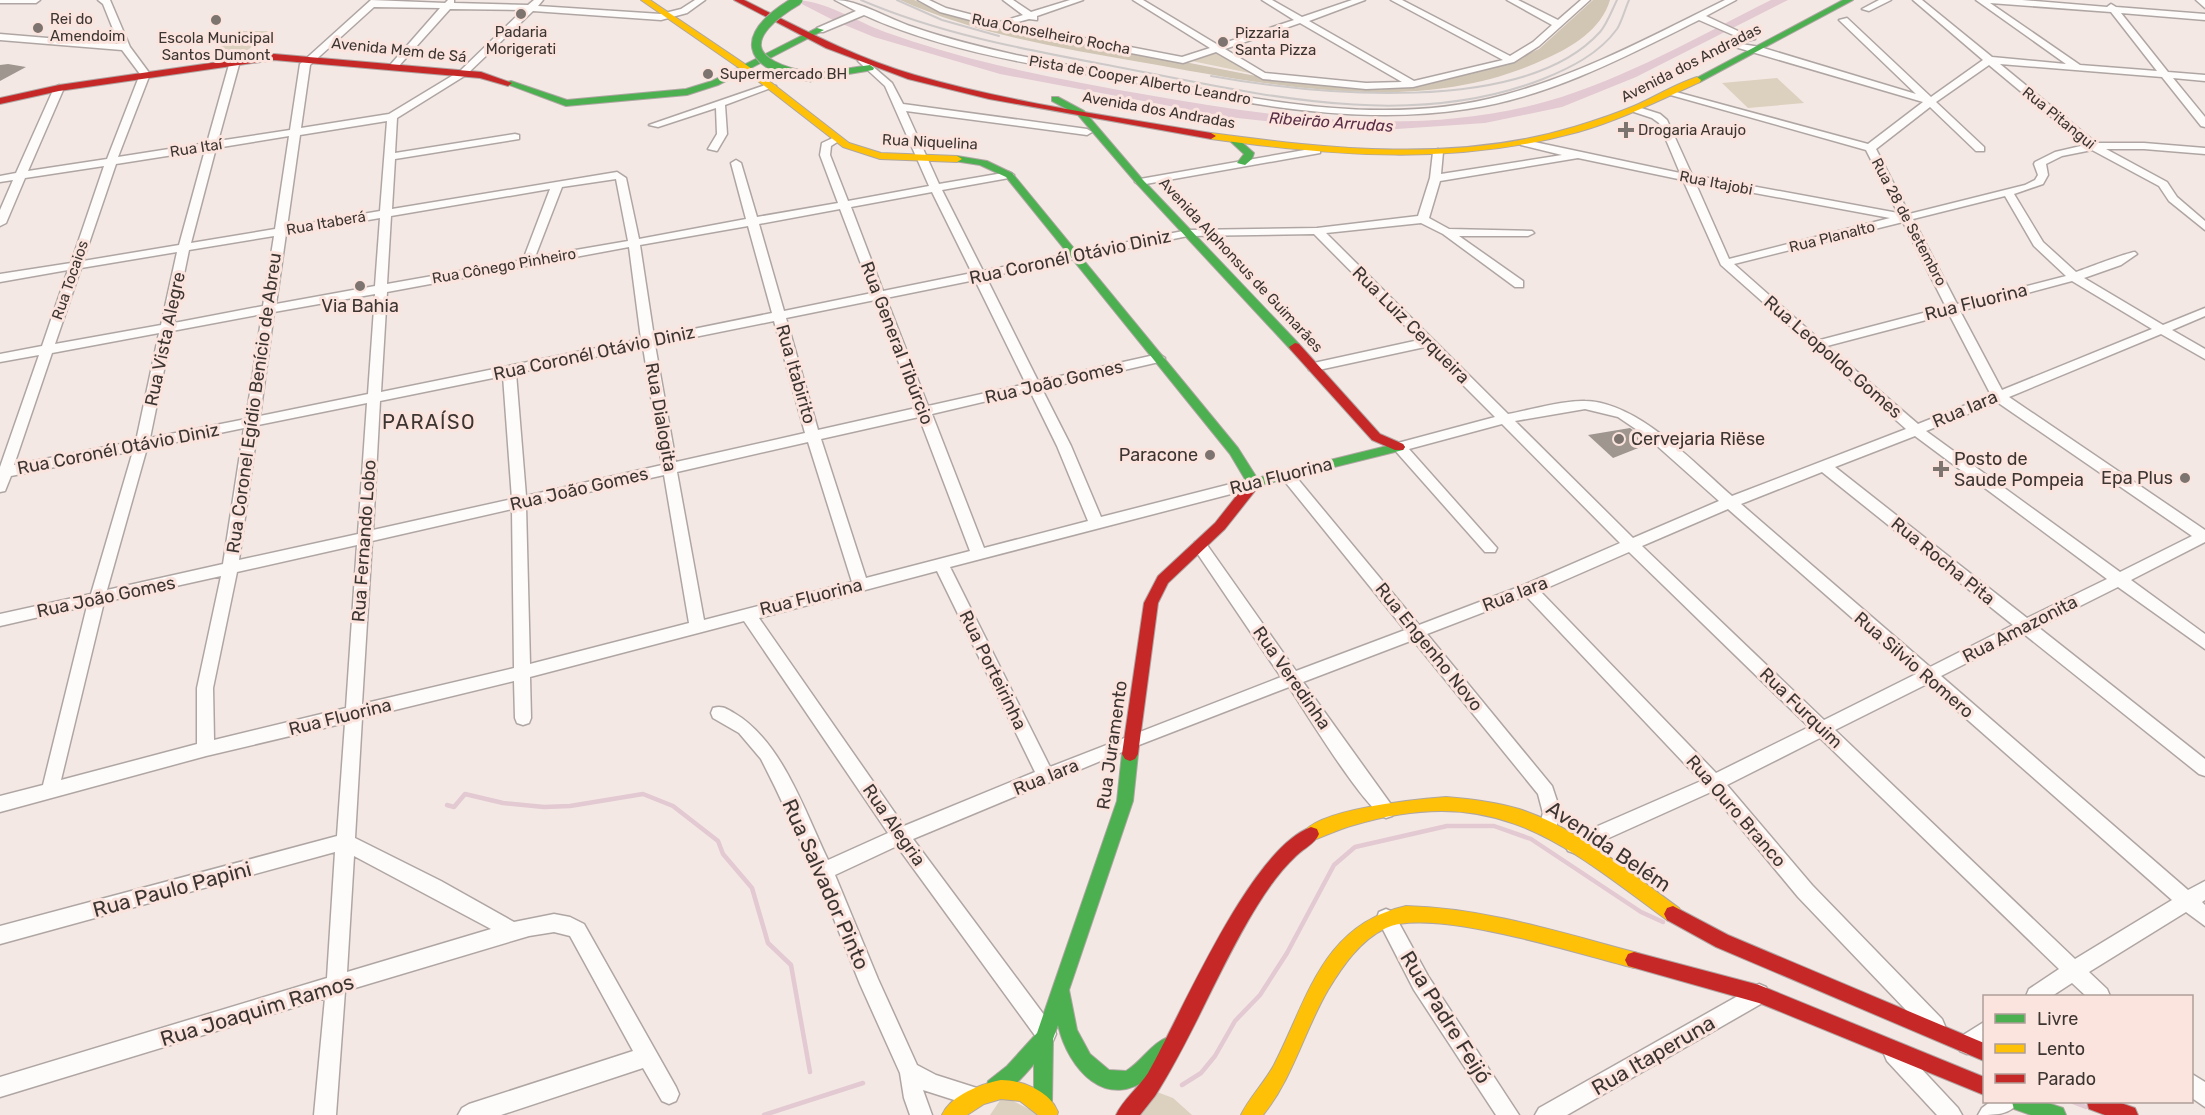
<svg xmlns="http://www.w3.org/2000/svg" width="2205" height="1115" viewBox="0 0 2205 1115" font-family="Rubik,sans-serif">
<rect width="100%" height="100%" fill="#f4e8e4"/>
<g fill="#dcd0bf">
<path d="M239 31H268L244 54 214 53Z"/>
<path d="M1217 51 1259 75 1187 60Z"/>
<path d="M1777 78 1804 103 1748 108 1722 83Z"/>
<path d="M1157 1092 1173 1098 1192 1115H1135Z"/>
<path d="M1003 1096 1041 1115H990Z"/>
</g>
<path fill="#d1c5b4" d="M900 0H914L951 16 1266 78 1364 87 1434 82 1510 62 1539 49 1593 0H1610C1601 30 1572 47 1545 59 1419 118 1271 85 1140 62 1058 48 976 34 900 0Z"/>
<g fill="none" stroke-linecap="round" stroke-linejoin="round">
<g stroke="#e2c9d2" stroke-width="4.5">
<path d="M447 805 454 807 465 794 503 803 544 807 570 806 643 794 673 806 718 841 723 854 752 888 768 943 791 965 810 1072"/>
<path d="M1182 1085 1201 1073 1215 1056 1235 1021 1260 995 1287 953 1334 865 1355 847 1447 826H1494L1531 839 1641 912 1663 922"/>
<path d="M2073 1102 2086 1107"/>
<path d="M764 1115 863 1083"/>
</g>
<path fill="#e2c9d2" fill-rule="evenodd" d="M794 0C825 0 855 21 885 32 922 45 959 56 997 65 1047 77 1097 86 1148 95 1278 118 1418 138 1548 101 1625 79 1699 36 1771 0H1788L1636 77 1562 107 1485 123 1382 130 1331 128 1228 117 1000 74 874 37 835 21Z"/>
</g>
<g fill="#a09690">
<path d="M8 64 26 67 0 81V65Z"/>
<path d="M1630 428 1651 443 1613 458 1588 435Z"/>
</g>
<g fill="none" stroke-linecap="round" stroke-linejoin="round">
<defs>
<g id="street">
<path d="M0 0H40L36 3H0Z"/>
<path d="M98 0H110L130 47 150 74 118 157 207 143 230 61 235 58 240 61 218 141 290 130 300 64 371 0 445 3 448 0H454V3L528 5 534 0H543L538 6 661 14 681 9 695 0H705L687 13 661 20 533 11 466 75 397 118 395 153 515 134 519 135V139L395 159 392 209 617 172 626 178 639 239 746 219 731 163 736 160 741 163 757 217 838 203 820 155 822 143 837 136 842 139 831 146 830 155 848 201 929 186 885 86 860 63 858 61 863 58 892 83 903 104 1087 129 1092 132 1087 135 906 111 939 184 1009 172 1014 175 1009 178 942 190 983 271 1188 230 1317 228 1418 216 1430 178 1433 152 1438 149 1443 152 1441 174 1562 155 1521 145 1520 143 1525 140 1680 173 1659 123 1652 118 1634 112V108L1638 107 1660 114 1667 120 1692 175 1898 213 1866 150 1667 94 1676 92 1868 144 1923 102 1735 47V43L1760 47 1916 94 1839 20 1847 18 1931 97 1983 60 1913 0H1922L1992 57 2066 64 1976 0H2022L2107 7 2111 4 2116 7 2205 14V20L2121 13 2168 72 2205 75V81L2173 78 2205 117V127L2201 126 2162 77 2000 64 2096 143H2144L2205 148V154L2144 149H2106L2167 182 2177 197 2205 221V230L2169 201 2159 186 2092 150 2062 156 2046 164 2048 175 2043 184 2014 194 2043 242 2076 272C2085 269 2131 251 2135 252L2137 254 2121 265 2084 278 2163 325 2205 308V316L2172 330 2205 349V359L2161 334 2009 397 2205 530V542L2131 580 2205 634V649L2118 587 2038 627 2205 759V776L2199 774 2024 634 1941 676 2188 890 2205 881V900L2202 902 2205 905V926L2186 912 2089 972 2107 989 2110 996H2086L2072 983 2052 996H2026L2029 989 2059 969 1820 738 1727 785 1812 885 1942 1019 1945 1026 1942 1033 1935 1036 1928 1033 1798 897 1711 792 1580 851 1574 853 1568 851 1565 845 1568 839 1701 781 1526 596 1427 634 1552 786 1561 813 1554 833 1548 835 1542 833 1539 827 1543 813 1538 794 1413 640 1303 682 1395 810 1392 816 1386 818C1365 810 1305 711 1289 687L1139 745 913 839 1053 1027 1056 1034 1053 1041 1046 1044 1039 1041 897 846 835 875 878 979 917 1065 936 1075 980 1089 983 1096 980 1103 973 1106 923 1090 932 1115H910L904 1098 900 1073 860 984 815 872 775 787 761 759 739 733 713 718 711 713 713 708C722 705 727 709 734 713 782 741 805 812 828 860L888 833 744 621 530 677 531 718 529 723 523 725 517 723 515 718 514 681 362 718 355 838 441 881 514 922 554 914 570 917 584 924 676 1087 679 1094 676 1101 669 1104 662 1101 643 1068 501 1115H458L462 1108 469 1104 633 1051 570 936 554 932 529 936 345 991 336 1115H314L325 998 0 1097V1077L327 978 335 852 0 944V926L337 836 345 723 206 756 0 812V796L43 785 87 606 0 626V614L91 594 133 451 11 476 5 491 0 492V467L39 355 0 362V354L42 346 68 270 0 282V274L71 263 104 166 25 178 6 223 0 226V210L13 180 0 182V176L16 173 54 88 59 85 64 88 28 171 107 159 140 74 122 50 0 40V34L119 44 103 4ZM1990 3 2111 12 2157 71 2080 65ZM374 7 440 8 391 64V68H397L450 9 523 10 460 71 389 114 301 128 310 65ZM1989 65 2085 145 2055 152 2035 162 2034 164 2038 175 2035 180 2025 185 1909 214 1876 149 1930 107 1976 151H1984V147L1936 102ZM387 121 380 211 287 227 300 135ZM289 136 275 229 191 243 216 148ZM205 150 179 245 83 261 116 164ZM1578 158 1683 180 1721 265 1906 429 1732 496C1694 463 1638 402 1585 401 1563 400 1530 410 1508 414L1326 233 1421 223 1443 234 1515 287H1523V281L1459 236H1528L1534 233 1532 231 1449 229 1429 218 1440 181ZM616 179 628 241 535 257 562 187ZM1695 182 1890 218 1729 259ZM550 189 523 260 387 284 391 216ZM932 192 972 273 883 291 851 207ZM2005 196 2034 246 2066 276 1957 304 1913 219ZM840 209 872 293 784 311 759 224ZM380 218 375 286 276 304 286 234ZM1903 222 1946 307 1820 340 1734 264ZM748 226 772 313 654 337 640 245ZM1314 234 1419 340 1309 364 1308 367 1309 370 1314 371 1425 347 1495 417 1394 444 1392 447 1485 552H1495L1497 548 1409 449 1502 424 1620 543 1524 585 1419 625 1292 472H1282L1280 475 1282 478 1405 630 1296 671 1205 542H1195L1193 546 1195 550 1281 677 1050 767 950 567 1254 488 1261 483 1254 478 1101 517 1071 446 1042 389 1159 362 1165 358 1159 354 1038 381 986 277 1188 236ZM274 236 263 306 174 323 189 250ZM629 247 641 339 381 392 387 292ZM177 252 161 325 55 344 81 268ZM975 280 1026 384 928 406 886 298ZM2072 281 2152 329 2002 390 1960 311ZM375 294 368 394 260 416 274 312ZM875 300 916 408 818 430 786 318ZM262 314 246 419 150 438 172 331ZM1949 314 1991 395 1918 424 1827 346ZM774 321 805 433 676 462 655 345ZM159 333 136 441 14 465 52 353ZM643 347 662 465 526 496 516 373ZM503 376 512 499 373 530 380 401ZM1030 391 1057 446 1088 521 984 548 932 414ZM1997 402 2192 536 2120 572 1926 431ZM367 403 358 534 239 560 258 425ZM1585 409 1618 417 1646 436 1719 501 1633 538 1515 421ZM919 417 970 551 866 578 821 439ZM244 428 223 564 107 590 147 448ZM1915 436 2107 579 2027 618 1835 467ZM808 442 852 582 704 620 677 472ZM1822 472 2013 625 1930 667 1741 504ZM664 475 689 623 530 664 526 506ZM512 509 514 668 362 704 372 541ZM1728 509 1916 674 1824 720 1642 546ZM357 545 346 708 214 740 213 688 237 572ZM1629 552 1809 727 1716 773 1540 591ZM937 571 1035 772 904 826 759 618ZM221 576 197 688V744L61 780 104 602ZM1927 684 2172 900 2075 959 1835 730ZM354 856 491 929 347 972Z"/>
<path d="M835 0C858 0 889 19 913 27 947 39 981 47 1016 55 1065 65 1114 73 1163 82 1274 103 1392 126 1504 95 1582 74 1654 35 1725 0H1736L1706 16 1755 39 1747 41 1699 20C1625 57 1549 97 1467 109 1352 127 1239 101 1126 81 1038 65 945 52 864 15L823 32H817V28L856 11Z"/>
<path d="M918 0H929L946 8 1000 22 1023 15 1003 0H1013L1031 12 1070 0H1083L1037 16V20L1029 19 1011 24 1182 57 1210 48 1133 0H1143L1218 45 1294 20 1262 0H1272L1302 17 1352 0H1365L1309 21 1414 81 1503 60 1391 0H1402L1510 56 1533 42 1552 25 1507 0H1518L1558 20 1581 0H1590L1539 46 1514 62 1413 87 1366 89 1263 79 1216 52 1183 63 1000 28 940 12ZM1300 23 1402 82 1366 83 1265 73 1225 49Z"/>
<path d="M1879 0H1891L1869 11 1862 9Z"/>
<path d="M2196 0H2205V8Z"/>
<path d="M768 84 776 86 725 105 727 134 717 151 708 149 717 134 716 108 658 127 649 125Z"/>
<path d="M1316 148 1320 149V153L1140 185 1135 182 1140 179Z"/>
<path d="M1386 909 1393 912 1428 976 1519 1115H1496L1414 990 1377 918 1379 912Z"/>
<path d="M1759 984 1766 987 1769 994 1766 1001 1567 1115H1535L1539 1108Z"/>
<path d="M1984 1022V1044L1967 1054 1960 1051 1957 1044 1960 1037Z"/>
<path d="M1894 1044 1901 1047 1958 1108 1962 1115H1937L1887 1061 1884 1054 1887 1047Z"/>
<path d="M2192 1074 2205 1082V1107L2192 1098Z"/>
<path d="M1990 1102H2018C2011 1115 1994 1115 1978 1115L1982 1108Z"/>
</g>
<g id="fast">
<path d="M1843 0H1853L1700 82 1693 80Z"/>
<path d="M817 28 824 30 718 85 687 95 566 106 504 83 511 81 567 100 686 89 712 81Z"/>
<path d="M870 65 874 68 873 70 812 80 808 77 812 74Z"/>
<path d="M1052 97H1058L1084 111 1143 180 1299 344V350H1291L1137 184 1078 115 1052 101Z"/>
<path d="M1231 138H1237L1254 153 1252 159 1245 165 1237 163 1244 154 1231 142Z"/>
<path d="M957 156 987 161 1012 173 1238 448 1257 478 1399 443 1403 444 1405 447 1403 450 1254 487 1249 486 1230 454 1006 177 980 165 954 161 952 159Z"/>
<path d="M1130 747 1135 749 1138 754 1133 801 1069 990 1077 1030 1090 1054 1109 1070 1126 1071C1141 1062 1151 1044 1166 1038L1172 1041 1175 1047C1171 1058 1160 1068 1151 1076 1107 1113 1068 1069 1058 1025L1053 1039 1052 1104 1050 1111 1043 1113 1036 1111 1034 1104V1064C1023 1077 1011 1091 995 1097L988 1095 986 1088 988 1081 1007 1066 1037 1033 1117 801 1122 754 1125 749Z"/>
<path d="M2012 1102H2045L2063 1108 2066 1115H2031L2014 1109Z"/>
</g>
<g id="slow">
<path d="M641 0H650L764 77 849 143 881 153 957 156 962 159 957 162 880 159 843 147 758 81Z"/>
<path d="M1697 77 1701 80 1700 82C1660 100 1620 120 1578 132 1454 166 1336 156 1211 139L1206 136 1211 133C1331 149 1456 163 1574 127 1594 121 1615 114 1634 106 1655 97 1675 84 1697 77Z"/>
<path d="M1446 797C1471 799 1495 802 1519 809 1578 828 1629 872 1679 908L1682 914 1679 920 1673 922 1667 920C1560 841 1495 783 1354 825 1339 829 1325 836 1311 841L1305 839 1303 834C1315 809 1419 799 1446 797Z"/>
<path d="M1406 906C1484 908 1559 932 1634 952L1640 954 1643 960 1640 966 1634 968C1582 955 1431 906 1386 928 1360 940 1342 967 1328 990 1304 1031 1293 1078 1263 1115H1241C1249 1098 1265 1082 1274 1065 1308 999 1322 925 1406 906Z"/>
<path d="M1001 1080C1022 1080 1050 1091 1058 1112L1057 1115H1038L1020 1101 1001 1099 984 1104 967 1115H942C951 1095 981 1084 1001 1080Z"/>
</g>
<g id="jam">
<path d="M734 0H744C800 28 855 58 915 75 1011 103 1113 116 1211 133L1216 136 1211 139 989 99 908 79 826 48Z"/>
<path d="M274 54 481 72 512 83 508 86 480 78 274 60 59 91 0 104V98L59 85Z"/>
<path d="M1295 343 1299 344 1380 434 1403 444 1405 447 1403 450H1395L1372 440 1291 350 1289 347Z"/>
<path d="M1254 479 1260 483 1259 486 1225 529 1168 583 1158 603 1138 754 1135 759 1130 761 1125 759 1122 754 1144 603 1158 576 1215 523 1249 480Z"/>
<path d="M1311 827 1317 829 1319 834C1315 844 1304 848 1296 856 1281 870 1268 888 1257 906 1219 967 1194 1035 1155 1096L1140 1115H1116C1122 1101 1139 1087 1148 1073 1181 1015 1250 849 1311 827Z"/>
<path d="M1673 906 1728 935 1984 1043V1061L1716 947 1667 920 1664 914 1667 908Z"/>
<path d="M1634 952 1759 985 1984 1077V1095L1759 1003 1628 966 1625 960 1628 954Z"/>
<path d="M2087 1102H2118L2135 1108 2138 1115H2105L2089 1109Z"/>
</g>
</defs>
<use href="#street" stroke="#afa6a3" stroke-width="3"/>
<use href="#fast" stroke="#afa6a3" stroke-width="2"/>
<use href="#slow" stroke="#afa6a3" stroke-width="2"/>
<use href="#jam" stroke="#afa6a3" stroke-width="2"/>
<use href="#street" fill="#fdfcfb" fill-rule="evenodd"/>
<use href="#fast" fill="#4caf50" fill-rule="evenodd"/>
<use href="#slow" fill="#ffc107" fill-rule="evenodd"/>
<use href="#jam" fill="#c62828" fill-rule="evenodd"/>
<g stroke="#cdc9c8" stroke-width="2">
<path d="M861 0C945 36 1034 51 1123 68 1259 94 1408 132 1543 79 1570 68 1599 54 1617 29 1622 21 1625 9 1629 0"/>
<path d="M897 0 942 20 999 36"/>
<path d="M1211 76C1312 94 1523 117 1600 32 1607 24 1612 10 1617 0"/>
</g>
<defs>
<path id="fast-bridge" d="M798 0C738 35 743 66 812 77"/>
</defs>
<use href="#fast-bridge" stroke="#afa6a3" stroke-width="11" stroke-linecap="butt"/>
<use href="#fast-bridge" stroke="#4caf50" stroke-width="9"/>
</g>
<g fill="#7d7470" stroke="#fbe4dd" stroke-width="2">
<circle cx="521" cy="14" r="6"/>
<circle cx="216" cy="20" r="6"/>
<circle cx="38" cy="28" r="6"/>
<circle cx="1223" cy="42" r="6"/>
<circle cx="708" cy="74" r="6"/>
<path d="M1623 121h6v6h6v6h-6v6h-6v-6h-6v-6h6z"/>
<circle cx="360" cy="286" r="6"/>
<circle cx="1619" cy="439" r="6"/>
<circle cx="1210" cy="455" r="6"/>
<path d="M1938 460h6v6h6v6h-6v6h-6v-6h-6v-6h6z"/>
<circle cx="2185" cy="478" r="6"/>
</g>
<g text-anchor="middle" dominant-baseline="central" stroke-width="6" stroke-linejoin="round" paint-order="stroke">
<g font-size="15" fill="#3d3532" stroke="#fbe4dd" text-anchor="start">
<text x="50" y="19">Rei do<tspan x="50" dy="17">Amendoim</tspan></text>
<text x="521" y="32" text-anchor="middle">Padaria<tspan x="521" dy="17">Morigerati</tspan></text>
<text x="1235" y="33">Pizzaria<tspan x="1235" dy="17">Santa Pizza</tspan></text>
<text x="216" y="38" text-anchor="middle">Escola Municipal<tspan x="216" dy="17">Santos Dumont</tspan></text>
<text x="720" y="74">Supermercado BH</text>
<text x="1638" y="130">Drogaria Araujo</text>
</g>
<g font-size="15" fill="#3d3532" stroke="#fbe4dd">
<text transform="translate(1051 34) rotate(11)">Rua Conselheiro Rocha</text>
<text transform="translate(399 50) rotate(6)">Avenida Mem de Sá</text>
<text transform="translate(1691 63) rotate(-27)">Avenida dos Andradas</text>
<text transform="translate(1140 80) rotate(10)">Pista de Cooper Alberto Leandro</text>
<text transform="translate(1159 110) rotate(10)">Avenida dos Andradas</text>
<text transform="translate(2059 118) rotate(39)">Rua Pitangui</text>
<text transform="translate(930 142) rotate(3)">Rua Niquelina</text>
<text transform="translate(196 148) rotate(-9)">Rua Itaí</text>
<text transform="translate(1716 183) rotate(11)">Rua Itajobi</text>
<text transform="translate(1909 222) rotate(62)">Rua 28 de Setembro</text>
<text transform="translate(326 223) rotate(-10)">Rua Itaberá</text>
<text transform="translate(1832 237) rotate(-14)">Rua Planalto</text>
<text transform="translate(1241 265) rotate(47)">Avenida Alphonsus de Guimarães</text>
<text transform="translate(504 266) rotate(-10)">Rua Cônego Pinheiro</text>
<text transform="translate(70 280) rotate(-71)">Rua Tocaios</text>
</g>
<g font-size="16" font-style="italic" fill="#5a2e47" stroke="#fbe4dd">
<text transform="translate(1331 122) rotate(4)">Ribeirão Arrudas</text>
</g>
<g font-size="18" fill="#3d3532" stroke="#fbe4dd">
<text transform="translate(1070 257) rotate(-12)">Rua Coronél Otávio Diniz</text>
<text transform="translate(1976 302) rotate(-14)">Rua Fluorina</text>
<text transform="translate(1411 325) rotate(45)">Rua Luiz Cerqueira</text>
<text transform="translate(165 339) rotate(-78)">Rua Vista Alegre</text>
<text transform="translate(897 343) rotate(69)">Rua General Tibúrcio</text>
<text transform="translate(594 353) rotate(-12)">Rua Coronél Otávio Diniz</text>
<text transform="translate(1833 357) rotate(41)">Rua Leopoldo Gomes</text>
<text transform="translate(796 374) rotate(74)">Rua Itabirito</text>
<text transform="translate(1054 382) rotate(-13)">Rua João Gomes</text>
<text transform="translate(254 403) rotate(-82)">Rua Coronel Egídio Benício de Abreu</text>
<text transform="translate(1965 409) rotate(-23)">Rua Iara</text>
<text transform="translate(661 417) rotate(80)">Rua Dialogita</text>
<text transform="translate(118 449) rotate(-11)">Rua Coronél Otávio Diniz</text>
<text transform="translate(1281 476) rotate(-14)">Rua Fluorina</text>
<text transform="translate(579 489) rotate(-13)">Rua João Gomes</text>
<text transform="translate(364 541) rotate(-86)">Rua Fernando Lobo</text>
<text transform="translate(1943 561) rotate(39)">Rua Rocha Pita</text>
<text transform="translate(1515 594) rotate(-21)">Rua Iara</text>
<text transform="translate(106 597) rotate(-12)">Rua João Gomes</text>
<text transform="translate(811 597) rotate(-14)">Rua Fluorina</text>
<text transform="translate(2020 629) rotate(-27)">Rua Amazonita</text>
<text transform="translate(1429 647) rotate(51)">Rua Engenho Novo</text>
<text transform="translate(1914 665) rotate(41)">Rua Silvio Romero</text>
<text transform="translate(993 670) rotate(64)">Rua Porteirinha</text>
<text transform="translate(1292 678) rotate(55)">Rua Veredinha</text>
<text transform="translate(1801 708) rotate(44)">Rua Furquim</text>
<text transform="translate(340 717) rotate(-14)">Rua Fluorina</text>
<text transform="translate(1112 745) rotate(-82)">Rua Juramento</text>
<text transform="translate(1046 777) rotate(-22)">Rua Iara</text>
<text transform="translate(1736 811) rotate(49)">Rua Ouro Branco</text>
<text transform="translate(894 825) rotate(55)">Rua Alegria</text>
</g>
<g font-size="18" fill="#3d3532" stroke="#fbe4dd" text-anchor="start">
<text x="360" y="306" text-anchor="middle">Via Bahia</text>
<text x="1631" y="439">Cervejaria Riëse</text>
<text x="1198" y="455" text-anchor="end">Paracone</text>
<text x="1954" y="459">Posto de<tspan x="1954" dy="21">Saude Pompeia</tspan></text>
<text x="2173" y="478" text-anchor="end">Epa Plus</text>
</g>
<g font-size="20" letter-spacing="1.5" fill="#3d3532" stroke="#fbe4dd">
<text x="429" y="422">PARAÍSO</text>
</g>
<g font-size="21" fill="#3d3532" stroke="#fbe4dd">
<text transform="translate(1609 846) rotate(34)">Avenida Belém</text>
<text transform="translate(826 884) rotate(66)">Rua Salvador Pinto</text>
<text transform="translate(172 889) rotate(-15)">Rua Paulo Papini</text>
<text transform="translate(257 1010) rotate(-17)">Rua Joaquim Ramos</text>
<text transform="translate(1446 1017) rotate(58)">Rua Padre Feijó</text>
<text transform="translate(1653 1055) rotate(-30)">Rua Itaperuna</text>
</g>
</g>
<rect x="1983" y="995" width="210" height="108" fill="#fbe4dd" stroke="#af9e99" stroke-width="1.5"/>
<rect x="1995" y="1014" width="30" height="9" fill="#4caf50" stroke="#af9e99" stroke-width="1.5"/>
<text x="2037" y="1025" font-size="18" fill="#3d3532">Livre</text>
<rect x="1995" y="1044" width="30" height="9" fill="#ffc107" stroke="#af9e99" stroke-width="1.5"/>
<text x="2037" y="1055" font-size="18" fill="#3d3532">Lento</text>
<rect x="1995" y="1074" width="30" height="9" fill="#c62828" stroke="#af9e99" stroke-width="1.5"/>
<text x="2037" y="1085" font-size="18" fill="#3d3532">Parado</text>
</svg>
